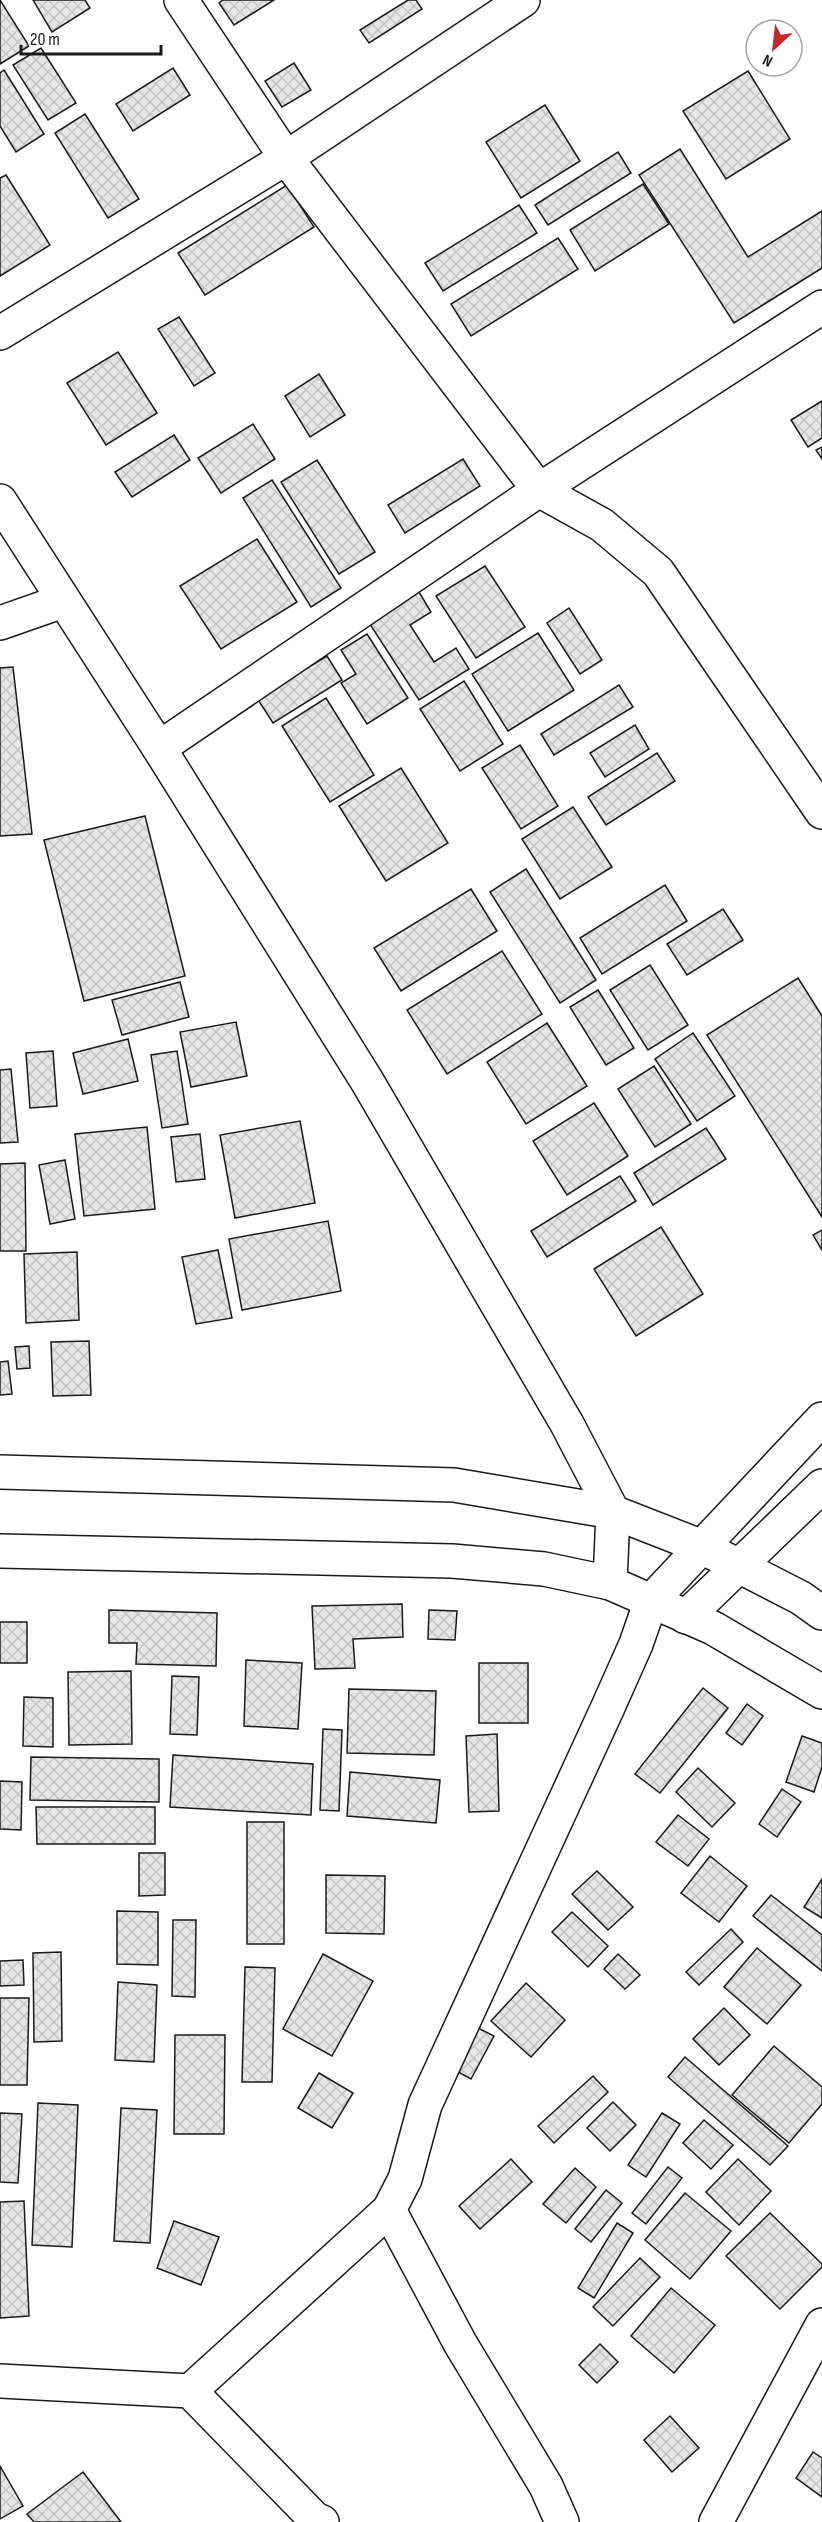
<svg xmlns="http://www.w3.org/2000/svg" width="822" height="2522" viewBox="0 0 822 2522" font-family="'Sofia Sans Condensed',sans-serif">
<defs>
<pattern id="building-cross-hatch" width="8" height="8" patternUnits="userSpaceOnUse" patternTransform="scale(1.5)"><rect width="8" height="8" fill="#e6e6e6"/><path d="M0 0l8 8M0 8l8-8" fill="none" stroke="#c5c5c5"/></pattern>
</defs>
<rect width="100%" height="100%" fill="#fff"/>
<g fill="url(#building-cross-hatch)" stroke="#1a1a1a" stroke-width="1.5">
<path d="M0 0 29 46 0 64Z"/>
<path d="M33 0H85L90 8 52 32Z"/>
<path d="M223 0H274L234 25 219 3Z"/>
<path d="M408 0H416L422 9 369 43 360 30Z"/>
<path d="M41 48 76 103 48 120 13 65Z"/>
<path d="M294 63 311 90 282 107 265 81Z"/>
<path d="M173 68 190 95 133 131 116 104Z"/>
<path d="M4 70 44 134 16 152 0 126V73Z"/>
<path d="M748 71 790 139 726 179 683 111Z"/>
<path d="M545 105 580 161 521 198 486 142Z"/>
<path d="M85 114 139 199 108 218 55 133Z"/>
<path d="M680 149 748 257 822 211V268L734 323 639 175Z"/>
<path d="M618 152 631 173 548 225 535 205Z"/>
<path d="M6 175 50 245 0 276V178Z"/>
<path d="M643 184 669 224 595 271 570 230Z"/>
<path d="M287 185 314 227 205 295 178 253Z"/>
<path d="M519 205 537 233 443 291 425 263Z"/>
<path d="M558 238 578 269 471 336 451 304Z"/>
<path d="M179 317 215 373 194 386 158 329Z"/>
<path d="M118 352 157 413 106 445 67 383Z"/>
<path d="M319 374 345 415 310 437 285 396Z"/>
<path d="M822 401V438L808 447 791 420Z"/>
<path d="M253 424 275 459 221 493 198 458Z"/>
<path d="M174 435 190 460 132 497 115 472Z"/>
<path d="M822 447V459L816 450Z"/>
<path d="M463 459 480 486 405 533 388 505Z"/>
<path d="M317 460 375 552 339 574 281 482Z"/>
<path d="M272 480 341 588 311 607 243 498Z"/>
<path d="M257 539 297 602 221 649 180 586Z"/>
<path d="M485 566 525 627 476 658 436 596Z"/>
<path d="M416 587 431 612 410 625 434 662 456 648 469 669 419 700 366 618Z"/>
<path d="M569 608 602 660 580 674 547 623Z"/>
<path d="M538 633 574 690 508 731 472 674Z"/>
<path d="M367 634 408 698 367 724 341 683 356 674 341 650Z"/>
<path d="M327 656 342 680 273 723 257 698Z"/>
<path d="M13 667 32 834 0 836V668Z"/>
<path d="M464 681 503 744 460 771 420 709Z"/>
<path d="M619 685 633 707 554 755 541 734Z"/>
<path d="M326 698 374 775 330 802 282 726Z"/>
<path d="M635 725 649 749 605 777 590 753Z"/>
<path d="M520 745 558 806 521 829 482 768Z"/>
<path d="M657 753 675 781 606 825 588 797Z"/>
<path d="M401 768 448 843 386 881 339 806Z"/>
<path d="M573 807 612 867 560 899 522 839Z"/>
<path d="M145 816 185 976 84 1001 44 840Z"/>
<path d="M526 869 596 980 560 1003 490 892Z"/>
<path d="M665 885 687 921 602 974 580 938Z"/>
<path d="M471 889 497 931 401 991 374 948Z"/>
<path d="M723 909 743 940 687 975 667 944Z"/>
<path d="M502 951 542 1014 447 1074 407 1010Z"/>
<path d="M650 965 688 1025 648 1050 610 990Z"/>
<path d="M798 978 822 1016V1217L707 1035Z"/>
<path d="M180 982 189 1017 122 1035 112 1000Z"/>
<path d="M598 990 634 1048 606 1065 570 1007Z"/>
<path d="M236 1022 247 1076 191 1087 180 1032Z"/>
<path d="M547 1023 587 1086 526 1124 487 1062Z"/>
<path d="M693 1033 735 1096 697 1121 655 1059Z"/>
<path d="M128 1039 138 1081 83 1094 73 1053Z"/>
<path d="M53 1051 57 1106 30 1108 26 1053Z"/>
<path d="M177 1051 188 1124 162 1128 151 1055Z"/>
<path d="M654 1066 691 1124 655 1147 618 1089Z"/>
<path d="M11 1069 18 1142 0 1143V1070Z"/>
<path d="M594 1103 628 1156 567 1195 533 1141Z"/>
<path d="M300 1121 315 1203 235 1218 220 1135Z"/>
<path d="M147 1127 155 1209 84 1216 75 1134Z"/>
<path d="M706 1128 726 1159 653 1205 634 1173Z"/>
<path d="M200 1134 205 1179 176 1182 171 1137Z"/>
<path d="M65 1160 75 1219 50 1224 39 1165Z"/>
<path d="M25 1163 26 1251H0V1164Z"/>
<path d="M620 1176 636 1201 547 1257 531 1231Z"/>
<path d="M328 1221 341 1291 242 1310 229 1239Z"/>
<path d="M661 1227 703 1294 636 1336 594 1269Z"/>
<path d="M822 1230V1250L813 1235Z"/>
<path d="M218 1250 232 1318 196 1324 182 1257Z"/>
<path d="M77 1252 79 1320 26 1323 24 1254Z"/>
<path d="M89 1341 91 1395 53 1396 51 1342Z"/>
<path d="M29 1346 30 1368 17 1369 15 1347Z"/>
<path d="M8 1361 12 1394 0 1395V1362Z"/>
<path d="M402 1604 403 1637 353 1639 355 1668 315 1669 312 1606Z"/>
<path d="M109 1610 217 1613 216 1666 136 1664 137 1643H109Z"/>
<path d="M429 1610 457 1611 455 1640 428 1639Z"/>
<rect x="0" y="1622" width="27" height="41"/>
<path d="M246 1660 302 1663 298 1729 244 1726Z"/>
<rect x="479" y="1663" width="49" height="60"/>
<path d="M131 1671 132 1744 69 1745 68 1672Z"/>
<path d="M172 1676 199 1677 197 1735 170 1734Z"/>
<path d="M703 1688 728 1708 660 1793 635 1774Z"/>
<path d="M349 1689 436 1691 434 1755 347 1753Z"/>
<path d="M24 1697 53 1698V1747L23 1746Z"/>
<path d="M747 1704 763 1716 742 1745 726 1733Z"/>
<path d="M323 1729 342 1730 339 1811 320 1810Z"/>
<path d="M497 1734 499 1811 469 1812 466 1736Z"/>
<path d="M802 1736 822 1743V1767L814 1792 786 1782Z"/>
<path d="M173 1755 313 1764 311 1815 170 1807Z"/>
<path d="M31 1757 159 1759V1802L30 1800Z"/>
<path d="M698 1768 735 1803 712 1827 676 1792Z"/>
<path d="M350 1772 440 1780 436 1823 347 1816Z"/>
<path d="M0 1781 22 1782 21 1830 0 1829Z"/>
<path d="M782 1789 801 1802 777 1837 759 1824Z"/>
<path d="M36 1807H155V1844H37Z"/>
<path d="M678 1815 709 1839 688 1866 656 1842Z"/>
<rect x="247" y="1822" width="37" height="122"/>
<path d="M139 1853H165V1895L139 1896Z"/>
<path d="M710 1856 747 1886 719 1922 681 1893Z"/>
<path d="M597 1871 633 1907 608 1930 572 1894Z"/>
<path d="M326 1875 385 1876 384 1934 326 1933Z"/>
<path d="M822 1879V1918L804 1907Z"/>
<path d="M771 1895 822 1935V1971L753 1916Z"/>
<path d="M117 1911 158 1912V1965L117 1964Z"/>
<path d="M572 1912 608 1946 588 1967 552 1932Z"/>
<path d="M173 1920H196L195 1997 172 1996Z"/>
<path d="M731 1929 743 1942 699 1985 686 1972Z"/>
<path d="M757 1948 801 1985 767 2024 724 1987Z"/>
<path d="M61 1952 62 2041 34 2042 33 1953Z"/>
<path d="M323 1954 373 1981 332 2056 283 2029Z"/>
<path d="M618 1954 640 1975 625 1989 604 1969Z"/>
<path d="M23 1960 24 1985 0 1986V1961Z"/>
<path d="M245 1967 275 1968 272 2082H242Z"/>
<path d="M118 1982 157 1985 154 2062 115 2060Z"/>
<path d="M526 1983 565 2020 531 2057 491 2021Z"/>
<path d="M0 1998H29L27 2085H0Z"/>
<path d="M724 2008 750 2035 719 2065 693 2039Z"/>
<path d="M468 2023 494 2036 471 2079 445 2065Z"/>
<path d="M175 2035H225L224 2134H174Z"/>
<path d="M774 2046 822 2087V2104L789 2143 732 2095Z"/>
<path d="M685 2057 788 2146 770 2165 668 2077Z"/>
<path d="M319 2073 353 2093 332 2128 298 2108Z"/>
<path d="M593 2076 608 2092 554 2143 538 2126Z"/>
<path d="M613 2102 636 2125 610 2151 587 2128Z"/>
<path d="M38 2103 78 2105 72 2247 32 2245Z"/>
<path d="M121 2108 157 2110 150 2243 114 2241Z"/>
<path d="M0 2113 22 2114 18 2183 0 2182Z"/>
<path d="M662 2113 680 2124 646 2177 628 2165Z"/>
<path d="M704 2120 733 2145 711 2169 683 2143Z"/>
<path d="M511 2159 532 2182 480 2229 459 2206Z"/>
<path d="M738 2159 771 2191 739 2225 706 2192Z"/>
<path d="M668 2167 682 2178 646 2224 632 2213Z"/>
<path d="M575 2168 596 2187 566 2223 543 2204Z"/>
<path d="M606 2190 622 2203 591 2242 575 2229Z"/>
<path d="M685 2193 731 2231 690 2279 645 2240Z"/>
<path d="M24 2201 29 2316 0 2318V2202Z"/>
<path d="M770 2213 822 2264V2267L780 2309 726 2256Z"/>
<path d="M174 2221 219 2237 201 2285 157 2268Z"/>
<path d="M617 2223 633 2233 594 2298 578 2288Z"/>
<path d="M640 2258 660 2277 613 2326 593 2307Z"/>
<path d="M671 2288 715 2325 674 2373 631 2336Z"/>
<path d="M600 2344 618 2362 597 2383 579 2365Z"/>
<path d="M670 2416 699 2448 672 2472 644 2440Z"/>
<path d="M813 2452 822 2458V2497L796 2478Z"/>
<path d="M0 2466 23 2506 0 2519Z"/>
<path d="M83 2472 121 2522H34L27 2514Z"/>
</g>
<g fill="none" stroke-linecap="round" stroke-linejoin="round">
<defs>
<g id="minor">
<path d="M181 0 286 158 539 490 602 525 658 572 822 812"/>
<path d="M0 333 286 158 523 0"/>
<path d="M0 623 63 601"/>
<path d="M159 748 539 490 822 307"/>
<path d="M389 2210 460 2343 546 2486 562 2522"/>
<path d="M0 2381 190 2391 315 2519 322 2522"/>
<path d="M190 2391 389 2210 405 2179 425 2105 608 1707 636 1644 651 1601"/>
<path d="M716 2522 822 2325"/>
</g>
<g id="tertiary">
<path d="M0 501 159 748 367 1081 567 1424 613 1512 610 1583"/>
<path d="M651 1601 822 1419"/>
<path d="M686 1617 822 1486"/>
</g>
<g id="secondary">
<path d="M0 1472 454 1485 613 1512 700 1546 801 1598 822 1613"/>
<path d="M0 1551 452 1561 544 1569 610 1583 713 1628 822 1692"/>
</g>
</defs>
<use href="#minor" stroke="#1a1a1a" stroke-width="36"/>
<use href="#tertiary" stroke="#1a1a1a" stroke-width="36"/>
<use href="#secondary" stroke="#1a1a1a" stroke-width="36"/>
<use href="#minor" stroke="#fff" stroke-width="33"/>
<use href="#tertiary" stroke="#fff" stroke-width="33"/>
<use href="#secondary" stroke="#fff" stroke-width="33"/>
</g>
<g transform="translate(774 48) rotate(207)"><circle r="28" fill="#ffffff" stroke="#a3a3a3" stroke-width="1.5"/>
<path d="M0-4.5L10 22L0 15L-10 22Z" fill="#c62828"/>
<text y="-9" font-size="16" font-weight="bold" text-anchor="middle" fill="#1a1a1a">N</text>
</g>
<path d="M21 45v9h140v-9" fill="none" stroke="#1a1a1a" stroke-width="3"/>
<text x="30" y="45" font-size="18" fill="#1a1a1a" stroke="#ffffff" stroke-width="4.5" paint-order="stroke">20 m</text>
</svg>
